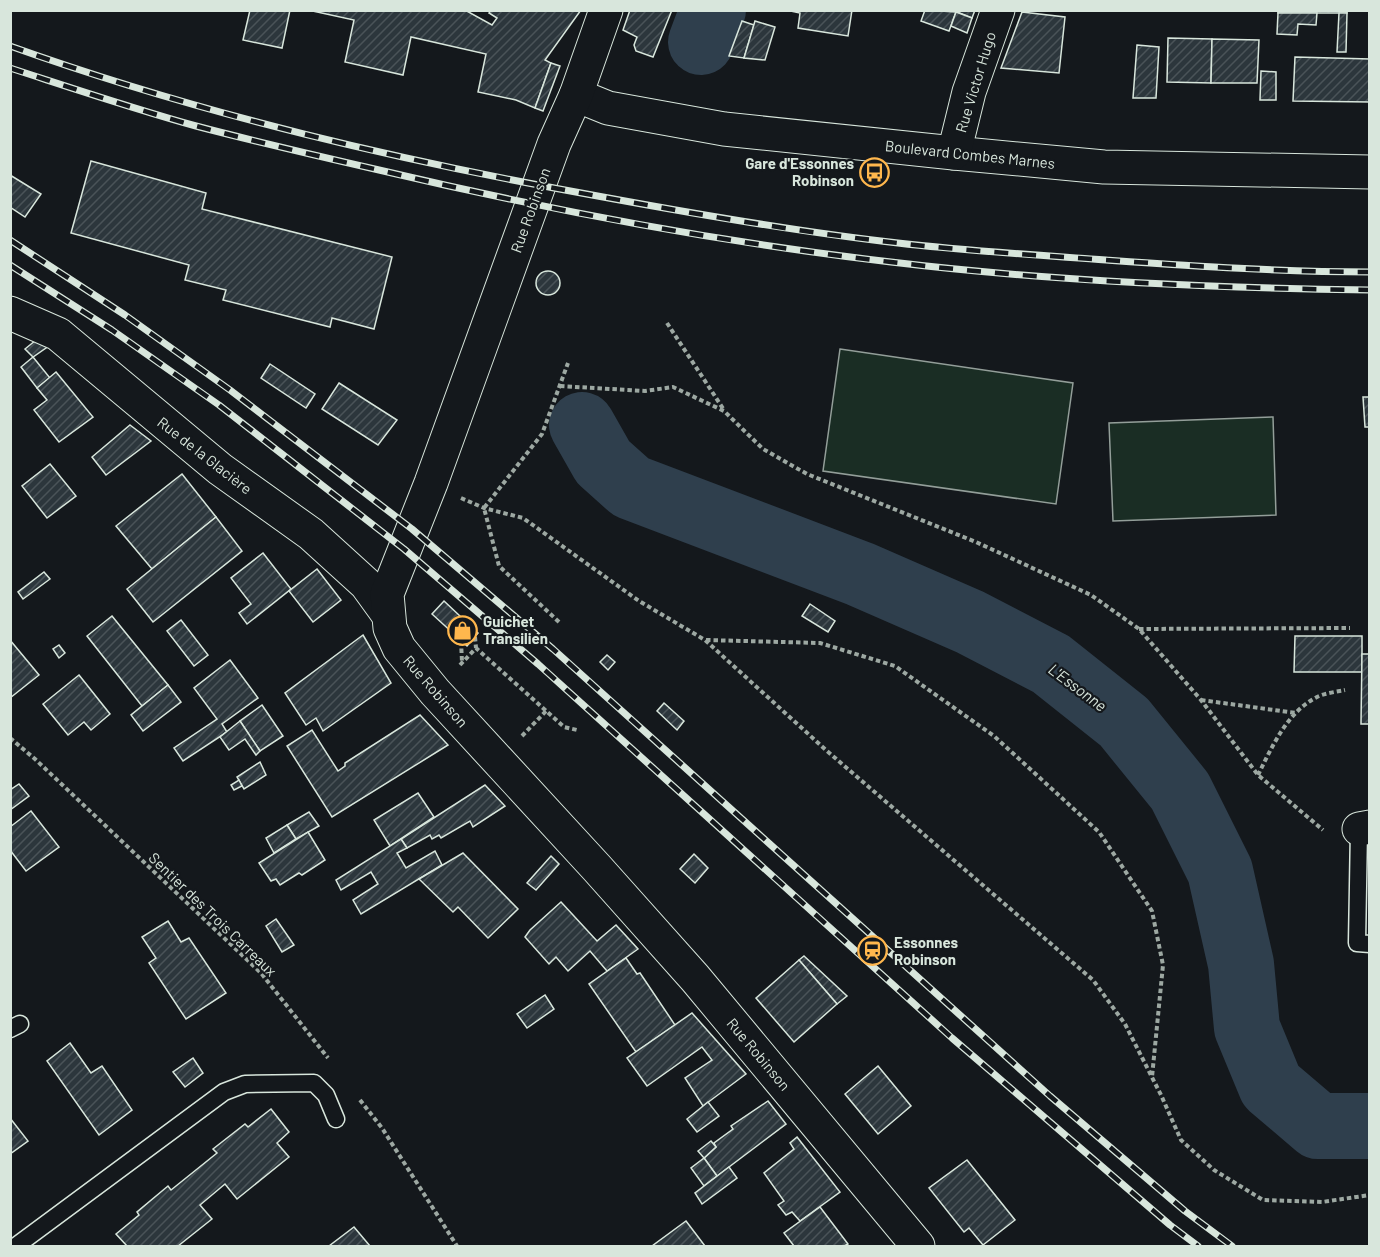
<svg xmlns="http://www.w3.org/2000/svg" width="1380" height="1257" viewBox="0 0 1380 1257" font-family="Barlow,sans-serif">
<defs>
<pattern id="building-hatch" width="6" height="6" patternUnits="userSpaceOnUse" patternTransform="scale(1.5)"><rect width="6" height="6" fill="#2c363c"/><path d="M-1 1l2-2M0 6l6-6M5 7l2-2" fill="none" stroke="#4a5358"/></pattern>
</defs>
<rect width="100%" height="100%" fill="#14181c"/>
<g fill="#1a2d24" stroke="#939e99" stroke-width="1.5">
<path d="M840 349 1073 383 1056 504 823 471Z"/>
<path d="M1273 417 1276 515 1113 521 1109 423Z"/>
</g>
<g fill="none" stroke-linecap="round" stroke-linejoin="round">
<g stroke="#2f3f4d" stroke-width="66">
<path d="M701 42 713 10"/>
<path d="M582 425 603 462 631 487 860 574 970 622 1051 664 1124 722 1180 791 1220 871 1241 964 1247 1028 1271 1086 1318 1126H1370"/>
</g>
</g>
<g fill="url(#building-hatch)" stroke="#d8e6dc" stroke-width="1.5">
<path d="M250 10H290L282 48 243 40Z"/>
<path d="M308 10H465L492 25 497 18 489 13 491 10H581L545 60 551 63 535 108 516 100 478 92 486 54 411 37 403 75 345 62 354 20Z"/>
<path d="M630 10H672L653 57 636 51 634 45 637 37 623 30Z"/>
<path d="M786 10H852L848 36 798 28 800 13Z"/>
<path d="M925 10 956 12 949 31 921 21Z"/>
<path d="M952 10H975L972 18Z"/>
<rect x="1278" y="10" width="69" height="3"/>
<path d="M956 12 972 18 967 33 951 26Z"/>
<path d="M1022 12 1065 17 1059 73 1001 68Z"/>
<path d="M1278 13H1317L1316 25 1298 24 1297 35 1277 34Z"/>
<path d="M1339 13H1347L1346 52H1337Z"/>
<path d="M742 21 754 25 744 58 729 56Z"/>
<path d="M755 21 775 27 765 60 744 58Z"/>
<path d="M1168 38 1212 39 1211 83 1167 82Z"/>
<path d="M1212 39 1259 40 1257 83H1211Z"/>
<path d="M1137 45 1159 47 1156 98H1133Z"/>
<path d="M1295 57 1370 59V102L1293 101Z"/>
<path d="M551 63 560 66 543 111 535 108Z"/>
<path d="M1261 71 1276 72V100H1260Z"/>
<path d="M91 161 206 193 202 209 392 257 374 329 332 318 330 327 223 300 226 290 185 280 189 265 71 233Z"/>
<path d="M10 175 41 194 25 217 10 207Z"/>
<circle cx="548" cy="283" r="12"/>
<path d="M41 336 56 341 33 357 25 349Z"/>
<path d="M33 357 50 378 37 388 21 367Z"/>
<path d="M270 364 315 394 306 408 261 378Z"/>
<path d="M56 372 93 417 59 442 34 410 47 400 37 388Z"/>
<path d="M339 383 397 420 378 445 322 409Z"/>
<path d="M1363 397H1370V427H1365Z"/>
<path d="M130 425 151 441 106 475 92 457Z"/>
<path d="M50 464 76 496 47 518 22 486Z"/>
<path d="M182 474 216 517 152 569 116 526Z"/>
<path d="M216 517 242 551 153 622 127 589Z"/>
<path d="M263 553 291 589 247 624 239 613 251 604 231 578Z"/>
<path d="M317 569 341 600 313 622 289 591Z"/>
<path d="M44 572 50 579 23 599 18 592Z"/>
<path d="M444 601 478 633 467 646 432 614Z"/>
<path d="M810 604 835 621 828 632 802 616Z"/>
<path d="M112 616 168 685 142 706 87 636Z"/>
<path d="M181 620 208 655 194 666 167 631Z"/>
<path d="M363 635 391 683 323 731 316 718 306 725 285 693Z"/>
<path d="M1295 636H1362V672H1294Z"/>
<path d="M10 640 39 675 10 698Z"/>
<path d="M59 645 65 653 59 658 53 649Z"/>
<path d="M1362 654H1370V724H1361Z"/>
<path d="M607 655 615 662 608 670 600 662Z"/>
<path d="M230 660 258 698 222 724 227 732 183 761 174 748 217 719 194 688Z"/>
<path d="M79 675 110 714 91 730 84 722 68 735 43 704Z"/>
<path d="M168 685 181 702 143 731 131 715Z"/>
<path d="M664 703 684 721 677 730 657 711Z"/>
<path d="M262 705 283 736 260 751 240 721Z"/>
<path d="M420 715 448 745 332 817 287 746 312 730 338 771 345 766V763Z"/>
<path d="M240 721 260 751 256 755 245 739 229 750 220 737Z"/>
<path d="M260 762 266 775 244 789 237 777Z"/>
<path d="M239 780 242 786 234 790 231 785Z"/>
<path d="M19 784 29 796 10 810V790Z"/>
<path d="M485 785 505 806 473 827 470 821 441 838 439 835 432 839 430 835 407 848 401 839Z"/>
<path d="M418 793 434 817 390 846 374 820Z"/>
<path d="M31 811 59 847 26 871 10 850V827Z"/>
<path d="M309 812 319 826 296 839 287 825Z"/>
<path d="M287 825 296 839 274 853 266 838Z"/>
<path d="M308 832 325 860 302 875 299 873 280 885 276 879 271 881 259 863Z"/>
<path d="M401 839 407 848 397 853 406 868 435 851 442 865 361 914 353 900 378 884 371 872 341 890 336 880Z"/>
<path d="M463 853 518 909 488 938 458 907 453 912 419 879Z"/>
<path d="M694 854 708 868 695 883 680 869Z"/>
<path d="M551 856 559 864 536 890 527 883Z"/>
<path d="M561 902 597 941 616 925 638 949 607 971 590 951 568 971 556 957 549 964 525 937 530 930Z"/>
<path d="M276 919 294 945 282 952 266 926Z"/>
<path d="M168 921 181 942 189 938 226 993 186 1019 149 963 156 958 142 937Z"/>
<path d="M804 956 847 996 837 1004 799 960Z"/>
<path d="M626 958 637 974 640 973 675 1025 636 1052 589 984Z"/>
<path d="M799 960 837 1004 794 1042 756 998Z"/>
<path d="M545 995 554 1009 527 1028 517 1014Z"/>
<path d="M692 1013 746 1074 703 1106 685 1078 712 1060 702 1047 647 1086 627 1058Z"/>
<path d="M70 1043 91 1073 102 1066 132 1110 99 1135 47 1061Z"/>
<path d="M193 1058 203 1073 185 1087 173 1072Z"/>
<path d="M878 1066 911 1106 878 1134 845 1094Z"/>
<path d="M768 1101 786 1124 717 1176 704 1158 716 1147 714 1143 733 1129 731 1126Z"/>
<path d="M708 1102 719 1116 697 1132 687 1119Z"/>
<path d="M271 1109 289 1132 277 1143 289 1157 237 1199 225 1184 200 1205 212 1219 178 1246H127L116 1234 139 1215 137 1212 168 1186 171 1190 217 1153 213 1149 245 1124 248 1127Z"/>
<path d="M10 1118 28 1141 10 1154Z"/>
<path d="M797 1137 840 1192 800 1221 792 1212 786 1215 778 1205 784 1201 764 1173 794 1149 790 1143Z"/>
<path d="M711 1141 716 1147 704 1158 698 1151Z"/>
<path d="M704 1158 717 1176 704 1186 691 1168Z"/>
<path d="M967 1160 1015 1220 983 1245 969 1228 964 1232 929 1188Z"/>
<path d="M729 1167 737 1178 702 1204 695 1193Z"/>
<path d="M820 1207 848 1244 844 1246H794L784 1233Z"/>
<path d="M686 1221 705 1246H652Z"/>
<path d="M354 1227 370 1246H329Z"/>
</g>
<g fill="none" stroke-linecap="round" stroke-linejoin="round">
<defs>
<g id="service">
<path d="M1359 829 1357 943 1370 944"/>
<path d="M10 1029 20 1024"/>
<path d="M16 1246 224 1092 245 1084 314 1083 326 1095 336 1119"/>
</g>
<g id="minor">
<path d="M576 95 608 108 724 129 954 153 1104 167 1370 172"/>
<path d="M954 153 969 92 998 10"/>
<path d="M10 313 58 334 220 469 311 534 366 584 387 613"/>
<path d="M1359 829 1370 827"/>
</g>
<path id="tertiary" d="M606 10 576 95 554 144 431 483 387 594 390 628 399 648 435 692 596 867 695 978 918 1246"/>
</defs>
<use href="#service" stroke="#d8e6dc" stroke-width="19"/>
<use href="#minor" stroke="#d8e6dc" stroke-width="35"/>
<use href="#tertiary" stroke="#d8e6dc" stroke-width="35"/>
<g stroke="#9da8a2" stroke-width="4" stroke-dasharray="4.5 3" stroke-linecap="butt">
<path d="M667 323 724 410"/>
<path d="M560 386 645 391 673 387 724 411 763 449 807 474 976 542 1091 595 1139 629 1201 700 1258 775 1323 830"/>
<path d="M461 498 484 508 523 518 639 601 705 640 827 751 1093 980 1125 1024 1161 1095 1181 1140 1214 1170 1263 1200 1322 1202 1370 1195"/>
<path d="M559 622 499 566 484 508 542 434 568 363"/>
<path d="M1139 629 1350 628"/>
<path d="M475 637 476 648"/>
<path d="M706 640 820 643 895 666 994 736 1099 832 1152 911 1163 965 1152 1077"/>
<path d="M461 641 462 662"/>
<path d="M460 665 476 648 564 727 577 730"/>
<path d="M1201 700 1296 713"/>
<path d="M522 736 546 711"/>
<path d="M10 738 35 759 261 973 328 1058"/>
<path d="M1258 775C1272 747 1287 712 1317 697 1325 693 1336 692 1345 690"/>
<path d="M360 1100 382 1128 457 1246"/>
</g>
<use href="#service" stroke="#14181c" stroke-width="16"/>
<use href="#minor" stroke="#14181c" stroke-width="33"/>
<use href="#tertiary" stroke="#14181c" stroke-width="33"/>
<defs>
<g id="rail">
<path d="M10 46C203 115 402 161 603 197 701 215 799 232 898 243 967 251 1036 255 1106 260 1194 266 1281 272 1370 272"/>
<path d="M10 68C72 88 134 109 196 126 257 142 318 156 379 170 549 210 718 242 891 262 1050 281 1210 288 1370 290"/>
<path d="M10 240 125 315 230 390 412 529 553 649 1050 1096 1185 1211 1232 1246"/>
<path d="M10 265 112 330 219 405 404 549 538 664 952 1038 1170 1225 1198 1246"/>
</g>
</defs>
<use href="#rail" stroke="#d8e6dc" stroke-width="7"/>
<use href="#rail" stroke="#14181c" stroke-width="4.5" stroke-dasharray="14" stroke-linecap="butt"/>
</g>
<defs>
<symbol id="bus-ring" viewBox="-11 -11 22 22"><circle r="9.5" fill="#14181c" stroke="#ffb74d" stroke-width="1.5"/><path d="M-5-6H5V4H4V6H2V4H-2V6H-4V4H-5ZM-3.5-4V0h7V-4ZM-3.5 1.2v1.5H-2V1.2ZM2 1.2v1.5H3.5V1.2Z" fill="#ffb74d"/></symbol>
<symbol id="shop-ring" viewBox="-11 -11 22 22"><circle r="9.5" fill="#14181c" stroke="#ffb74d" stroke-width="1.5"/><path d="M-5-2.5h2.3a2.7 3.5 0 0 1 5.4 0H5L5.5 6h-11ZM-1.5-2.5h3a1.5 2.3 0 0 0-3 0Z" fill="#ffb74d"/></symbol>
<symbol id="station-ring" viewBox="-11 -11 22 22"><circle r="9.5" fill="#14181c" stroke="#ffb74d" stroke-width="1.5"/><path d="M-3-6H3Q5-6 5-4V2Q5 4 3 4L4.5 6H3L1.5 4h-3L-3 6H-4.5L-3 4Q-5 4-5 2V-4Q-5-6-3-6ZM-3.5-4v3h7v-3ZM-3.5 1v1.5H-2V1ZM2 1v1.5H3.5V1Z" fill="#ffb74d"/></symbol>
</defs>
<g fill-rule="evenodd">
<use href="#bus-ring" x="858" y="156" width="33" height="33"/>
<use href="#shop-ring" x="446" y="614" width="33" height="33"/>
<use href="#station-ring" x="856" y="934" width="33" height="33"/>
</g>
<g text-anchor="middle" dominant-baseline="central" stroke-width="4.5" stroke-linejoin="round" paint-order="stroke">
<g font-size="15" fill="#d8e6dc" stroke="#14181c">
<text transform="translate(975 82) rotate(-73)">Rue Victor Hugo</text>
<text transform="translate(970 154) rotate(6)">Boulevard Combes Marnes</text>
<text transform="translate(530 210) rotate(-70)">Rue Robinson</text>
<text transform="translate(205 455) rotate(38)">Rue de la Glacière</text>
<text transform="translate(436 691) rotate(49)">Rue Robinson</text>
<text transform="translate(213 914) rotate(44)">Sentier des Trois Carreaux</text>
<text transform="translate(759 1054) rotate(50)">Rue Robinson</text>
</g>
<g font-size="15" font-weight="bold" fill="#d8e6dc" stroke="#14181c" text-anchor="start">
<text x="854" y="163" text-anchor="end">Gare d'Essonnes<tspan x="854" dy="17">Robinson</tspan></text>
<text x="483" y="621">Guichet<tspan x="483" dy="17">Transilien</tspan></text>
<text x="894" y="942">Essonnes<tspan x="894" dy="17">Robinson</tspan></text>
</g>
<g font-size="16" font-style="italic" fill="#d8e6dc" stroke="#14181c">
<text transform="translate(1078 687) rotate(37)">L'Essonne</text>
</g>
</g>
<rect width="1380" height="1257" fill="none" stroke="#d8e6dc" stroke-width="24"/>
</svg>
